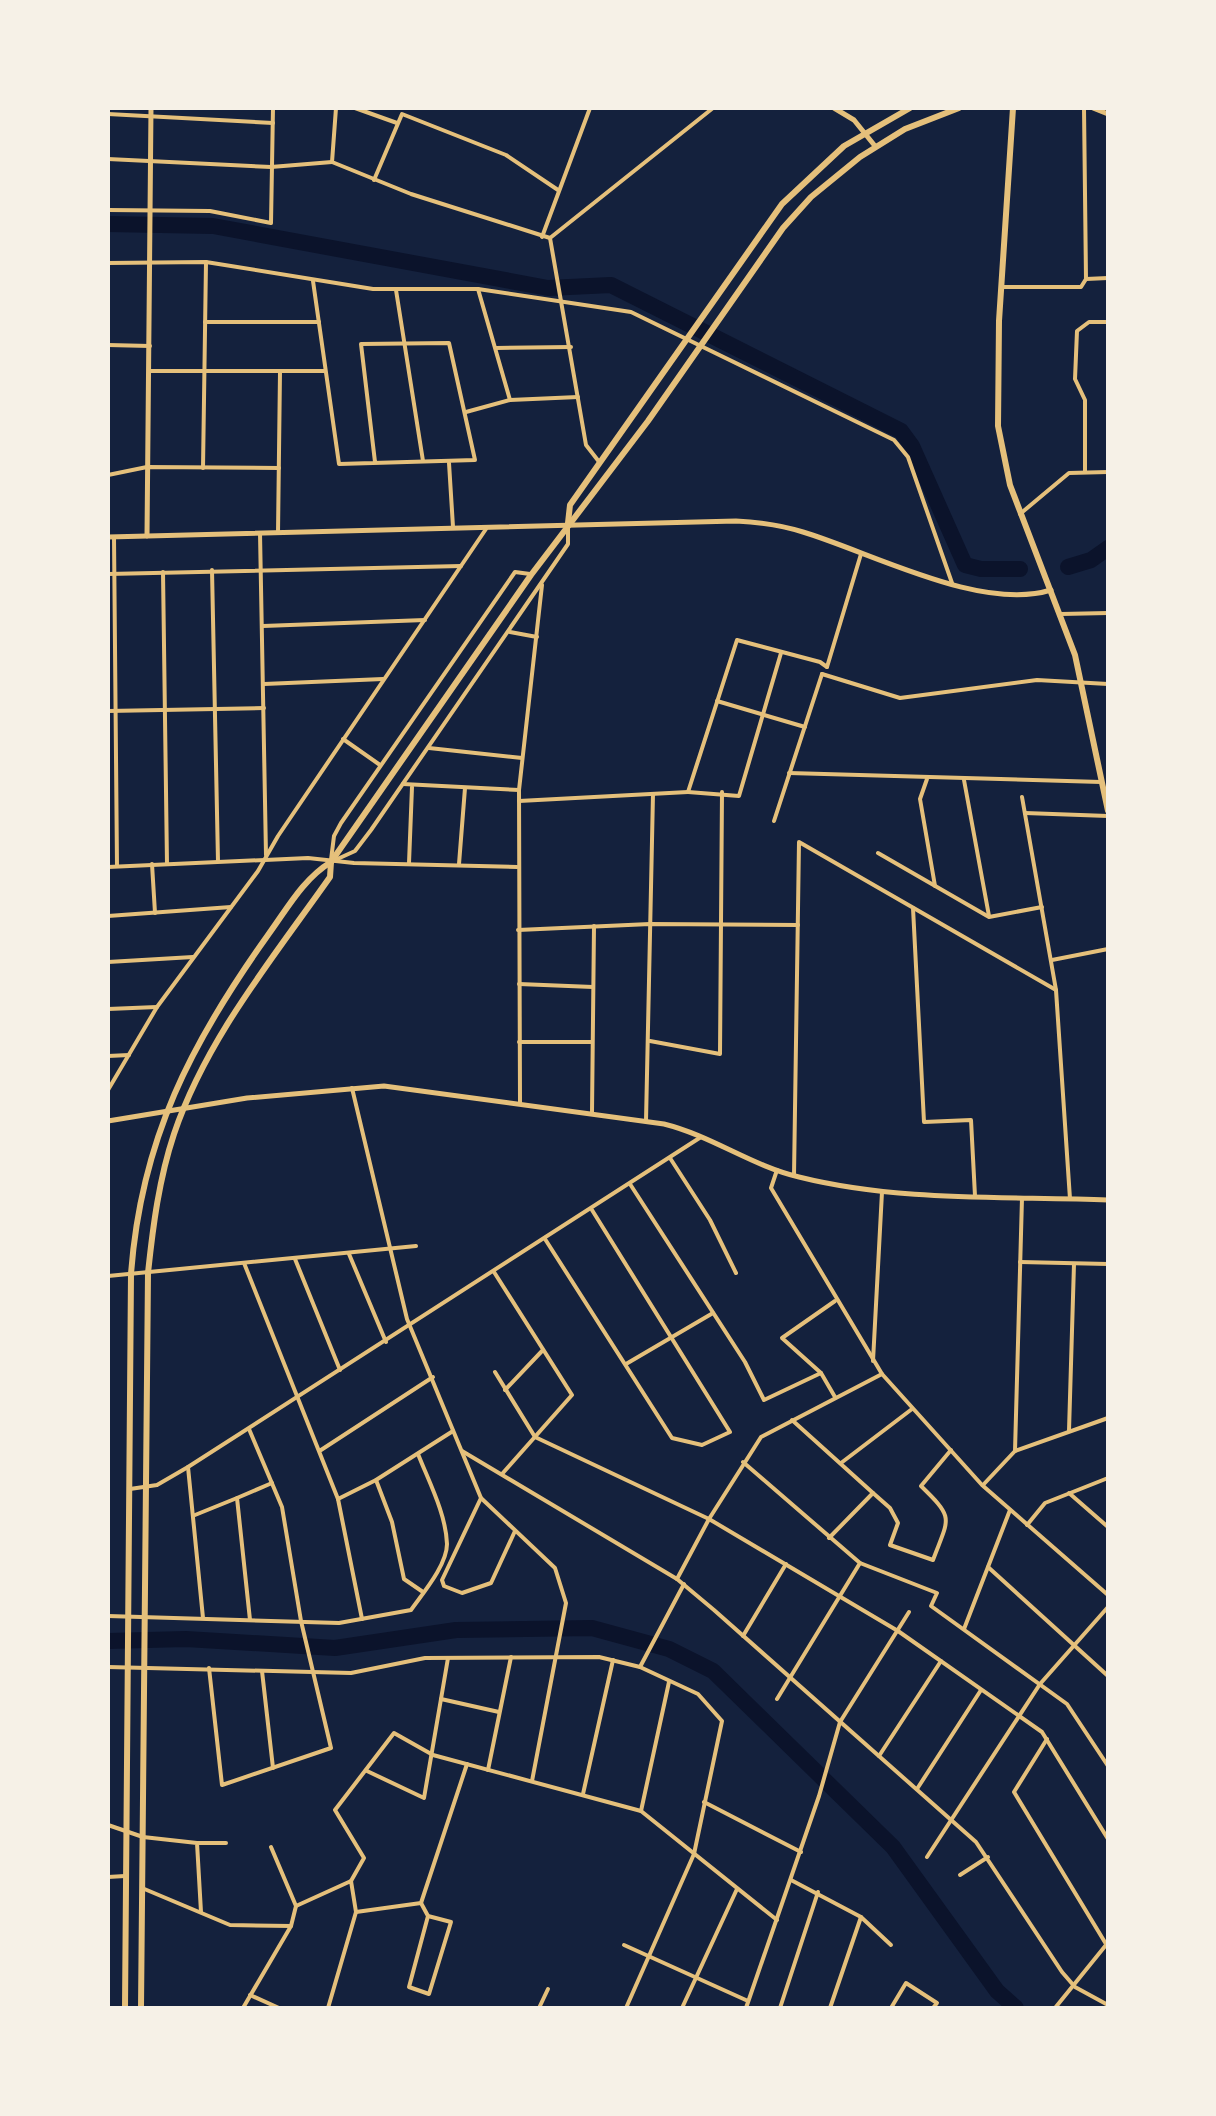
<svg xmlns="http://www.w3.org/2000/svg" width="1216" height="2116" viewBox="0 0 1216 2116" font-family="'DM Sans',sans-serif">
<rect width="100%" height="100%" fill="#14213d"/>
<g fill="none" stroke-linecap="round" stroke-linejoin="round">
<g stroke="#0b132b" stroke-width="16">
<path d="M108 224 213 226 548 288 611 285 901 431 912 446 965 565 981 569H1020"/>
<path d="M1068 567 1091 560 1108 548"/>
<path d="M108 1641 186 1639 335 1648 456 1630 592 1628 669 1649 713 1671 893 1847 997 1991 1016 2008"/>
</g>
<g stroke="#e5c07b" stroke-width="4">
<path d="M336 108 332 162 411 194 550 238 586 445 600 463"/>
<path d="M355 108 397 123"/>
<path d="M1084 108 1086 279"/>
<path d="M108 114 273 123"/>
<path d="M108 159 271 167 332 162"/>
<path d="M374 180 402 114 506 155 558 190"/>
<path d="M108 210 210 211 271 223 273 108"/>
<path d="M542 237 590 108"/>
<path d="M550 238 713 108"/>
<path d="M108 263 206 262 373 289H478L631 312 894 440 908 457 952 583"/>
<path d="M313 281 339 464 475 460 449 343 361 344 375 462"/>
<path d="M1002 287H1081L1086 279 1108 278"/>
<path d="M478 289 510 400"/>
<path d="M396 290 423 461"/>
<path d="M205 322H319"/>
<path d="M108 345 150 346"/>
<path d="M496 348 571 347"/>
<path d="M149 371H325"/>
<path d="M466 412 510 400 578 397"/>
<path d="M449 463 453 527"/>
<path d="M203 468 206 262"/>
<path d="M1085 472V400L1075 379 1077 331 1089 322H1108"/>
<path d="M108 475 147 467 279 468"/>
<path d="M1020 514 1069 473 1108 472"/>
<path d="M260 533 266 855"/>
<path d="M278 533 280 372"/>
<path d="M114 537 117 866"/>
<path d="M212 570 218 861"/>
<path d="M163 572 167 864"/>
<path d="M108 574 461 566"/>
<path d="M1061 614 1108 613"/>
<path d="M263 626 425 620"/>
<path d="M510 632 537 637"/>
<path d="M781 653 739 796 688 792 737 640 820 662 827 667"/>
<path d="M827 667 861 554"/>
<path d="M822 674 900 698 1037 680 1108 684"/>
<path d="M264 684 383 679"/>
<path d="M717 701 805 727"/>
<path d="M108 711 264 708"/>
<path d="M343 739 380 765"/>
<path d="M429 748 522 758"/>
<path d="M789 773 1101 782"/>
<path d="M927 779 920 799 935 886"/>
<path d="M964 780 989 916"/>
<path d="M403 784 519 790"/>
<path d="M1022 797 1056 990 1070 1199"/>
<path d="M519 801 688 792"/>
<path d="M1025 813 1108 816"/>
<path d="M774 821 822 674"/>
<path d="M878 853 989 917 1042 907"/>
<path d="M331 860 334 836 341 823 515 572 530 574"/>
<path d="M333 861 355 851 371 830 568 544V527"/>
<path d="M409 863 412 787"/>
<path d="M152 864 155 913"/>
<path d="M459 864 465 788"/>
<path d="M108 867 308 858 354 863 517 867"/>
<path d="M913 908 924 1122 971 1120 975 1196"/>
<path d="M108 916 231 907"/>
<path d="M518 930 650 924 798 925"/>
<path d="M1052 960 1108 949"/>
<path d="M108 962 193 957"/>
<path d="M519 984 593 987"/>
<path d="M108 1009 157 1007"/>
<path d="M650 1041 720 1054 722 792"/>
<path d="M519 1042H592"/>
<path d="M108 1056 129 1055"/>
<path d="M352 1088 407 1319 481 1498 555 1568 566 1603 532 1781"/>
<path d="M108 1090 157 1007 258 871 278 836 486 529"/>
<path d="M520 1103 519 790 542 585"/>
<path d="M592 1113 594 926"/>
<path d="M646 1121 653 794"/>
<path d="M670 1158 710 1220 736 1273"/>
<path d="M777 1170 771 1188 882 1374 982 1485 1108 1595"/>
<path d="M794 1176 799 842 1056 990"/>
<path d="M630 1184 745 1362 764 1400 821 1373"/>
<path d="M545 1239 672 1438 702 1445 730 1432 592 1210"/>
<path d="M349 1254 386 1342"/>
<path d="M295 1259 340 1370"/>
<path d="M1020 1262 1108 1264"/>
<path d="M244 1263 338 1499 362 1619"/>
<path d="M494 1272 572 1395 502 1474"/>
<path d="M108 1276 416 1246"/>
<path d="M835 1301 782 1338 821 1373 835 1397"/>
<path d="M873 1361 882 1192"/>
<path d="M626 1364 713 1313"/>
<path d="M495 1372 535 1437 709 1519 898 1631 1042 1732 1108 1839"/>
<path d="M505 1390 542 1351"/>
<path d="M792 1420 873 1493 829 1538"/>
<path d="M1069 1431 1074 1264"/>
<path d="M321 1450 433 1377"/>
<path d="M462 1451 677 1579 714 1610 976 1842 1062 1972 1075 1987 1108 2005"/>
<path d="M1015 1451 1022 1198"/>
<path d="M743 1462 860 1563 777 1699"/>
<path d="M841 1463 912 1409"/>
<path d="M188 1467 203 1618"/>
<path d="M376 1480 392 1522 404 1579 423 1592"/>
<path d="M983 1485 1015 1451 1108 1418"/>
<path d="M130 1489 157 1485 188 1467 701 1137"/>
<path d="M873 1493 890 1508 898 1523 890 1545 933 1560C949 1517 955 1519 921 1486L951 1450"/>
<path d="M1069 1493 1108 1527"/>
<path d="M481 1498 442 1580 444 1586 462 1593 491 1583 515 1531"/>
<path d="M338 1499 376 1480 453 1431"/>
<path d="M195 1515 237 1498"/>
<path d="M1027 1525 1045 1503 1108 1478"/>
<path d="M860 1563 937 1593 931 1606 1067 1704 1108 1766"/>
<path d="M988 1567 1108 1676"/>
<path d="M677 1579 709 1519 761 1437 882 1374"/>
<path d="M108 1616 339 1623 411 1610C423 1593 447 1565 447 1544 446 1514 429 1482 418 1454"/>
<path d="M250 1620 237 1498 272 1483"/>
<path d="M964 1629 1010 1510"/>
<path d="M743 1636 786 1564"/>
<path d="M108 1667 351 1673 425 1658 599 1657 640 1667 698 1694 722 1721 694 1854 626 2008"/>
<path d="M640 1667 684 1584"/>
<path d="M209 1668 222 1785 331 1748 301 1621 282 1507 249 1429"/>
<path d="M262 1671 273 1768"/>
<path d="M441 1699 448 1658"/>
<path d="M1047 1739 1014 1792 1106 1944"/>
<path d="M879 1756 941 1661"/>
<path d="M488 1770 511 1657"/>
<path d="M367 1771 424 1798 441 1699 499 1712"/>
<path d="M917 1789 981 1690"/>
<path d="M583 1794 613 1660"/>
<path d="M704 1802 801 1852"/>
<path d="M641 1811 669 1682"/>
<path d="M108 1825 143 1837 197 1843 201 1912"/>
<path d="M197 1843H226"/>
<path d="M271 1847 296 1906 351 1881 356 1912 421 1903 467 1764"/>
<path d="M927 1857 1040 1684 1108 1607"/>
<path d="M960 1875 988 1857"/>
<path d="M108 1877 125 1876"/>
<path d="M791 1880 861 1917 891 1945"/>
<path d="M351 1881 364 1858 335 1810 394 1733 433 1755 641 1811 777 1920"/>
<path d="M142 1888 230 1925 291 1926"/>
<path d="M421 1903 428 1916 451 1922 429 1994 409 1987 428 1916"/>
<path d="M624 1945 748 2001"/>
<path d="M250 1995 279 2008"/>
<path d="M243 2008 291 1926 296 1906"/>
<path d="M328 2008 356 1912"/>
<path d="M539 2008 548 1989"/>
<path d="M682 2008 737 1889"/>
<path d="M746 2008 819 1796 840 1722 909 1612"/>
<path d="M780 2008 818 1892"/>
<path d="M830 2008 861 1917"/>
<path d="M891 2008 906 1983 937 2003 933 2008"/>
<path d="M1055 2008 1106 1945"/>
</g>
<g stroke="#e5c07b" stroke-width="5">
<path d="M834 108 854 120 875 146"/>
<path d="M1093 108 1108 114"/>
<path d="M147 536 151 108"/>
<path d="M108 537 736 521C758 522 781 525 803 532 870 552 981 612 1051 590"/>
<path d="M108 1121 247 1098 384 1086 664 1124C712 1136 752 1166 799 1177 899 1202 1006 1196 1108 1200"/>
</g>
<path stroke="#e5c07b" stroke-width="6" d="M1013 108 999 321 998 426 1010 485 1075 655 1108 811"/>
<g stroke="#e5c07b" stroke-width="6">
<path d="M568 523 570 505 782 204 844 146 910 108"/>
<path d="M125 2008 131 1274C141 1139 191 1043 268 935 287 909 303 879 331 862L531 575 648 421 783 228 811 197 860 157 905 129 959 108"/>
<path d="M141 2008 148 1273C153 1226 159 1179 174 1134 206 1039 273 958 330 877L331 862"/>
</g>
</g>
<rect width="1216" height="2116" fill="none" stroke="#f6f1e7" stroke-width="220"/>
</svg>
